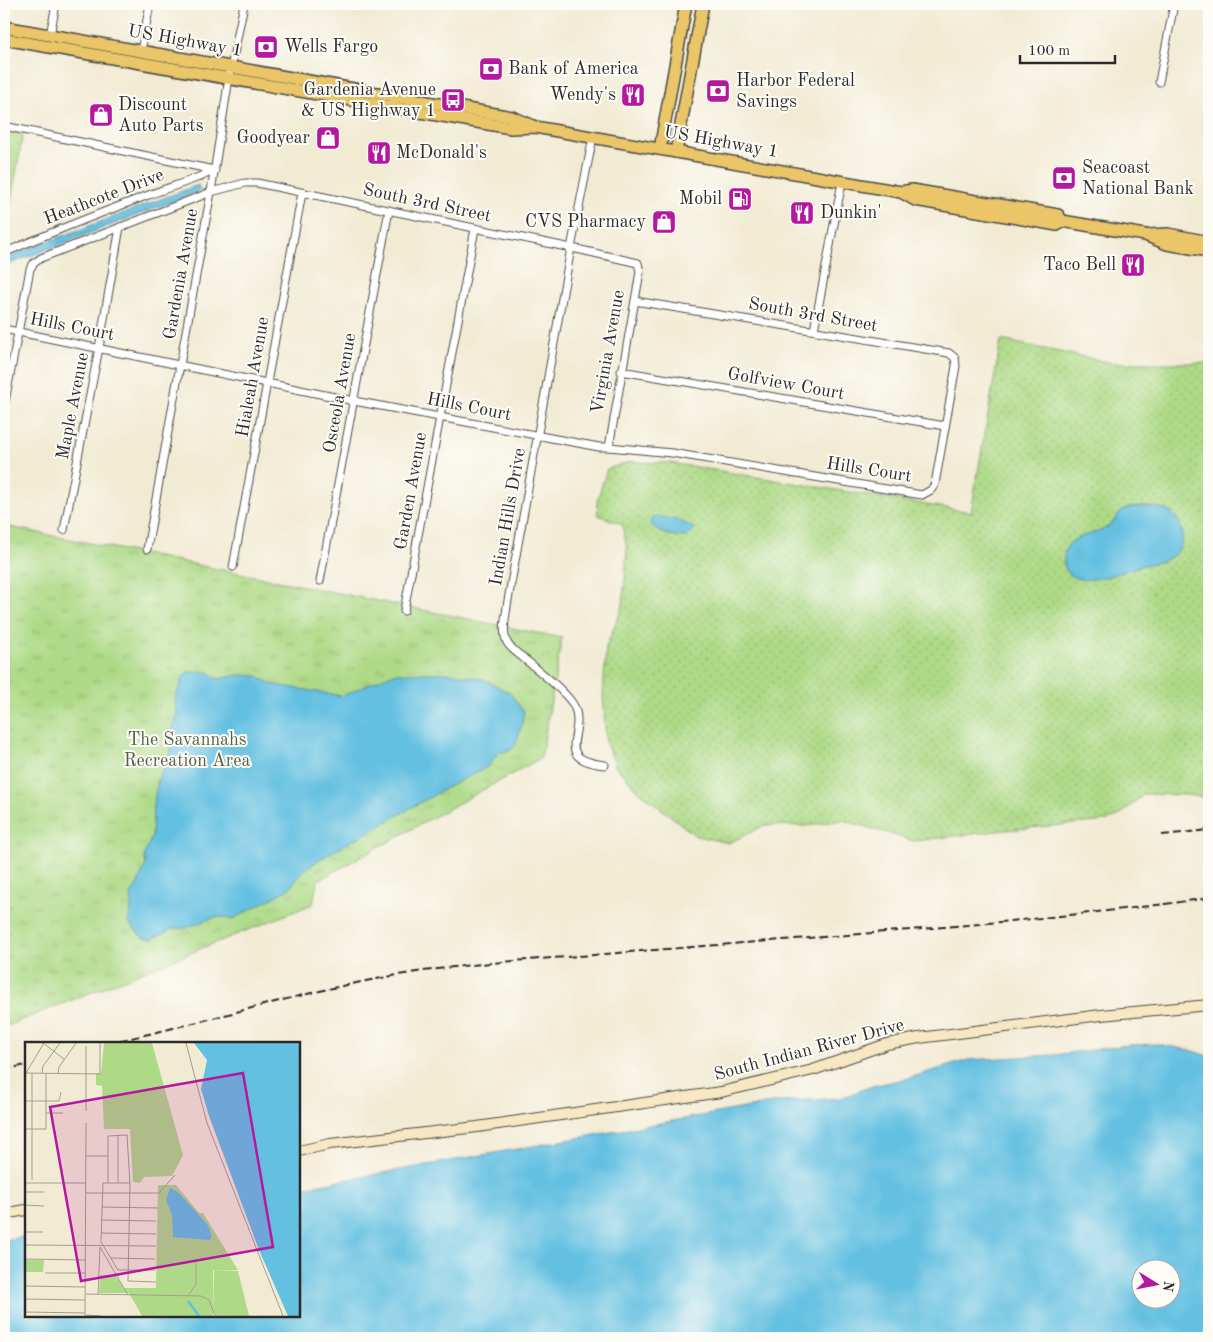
<svg xmlns="http://www.w3.org/2000/svg" width="1213" height="1342" viewBox="0 0 1213 1342" font-family="'Old Standard TT',serif">
<defs>
<pattern id="grass-dots" width="8" height="8" patternUnits="userSpaceOnUse" patternTransform="scale(1.25)"><rect width="8" height="8" fill="#aeda87"/><path d="M2 2h.1M6 6h.1" fill="none" stroke="#96bb75" stroke-width="1.8" stroke-linecap="round"/></pattern>
<pattern id="park-tufts" width="24" height="20" patternUnits="userSpaceOnUse" patternTransform="scale(1.25)"><rect width="24" height="20" fill="#aeda87"/><path d="M3 7l-1-3M5 7V3M7 7l1-3M15 17l-1-3M17 17v-4M19 17l1-3" fill="none" stroke="#96bb75"/></pattern>
</defs>
<rect width="100%" height="100%" fill="#fdfcf7"/>
<filter id="ink" filterUnits="userSpaceOnUse"><feTurbulence type="fractalNoise" baseFrequency=".02" numOctaves="2"/><feDisplacementMap in="SourceGraphic" scale="10" xChannelSelector="R" yChannelSelector="G"/><feConvolveMatrix kernelMatrix="1 2 1 2 8 2 1 2 1" color-interpolation-filters="sRGB"/></filter>
<filter id="wash" filterUnits="userSpaceOnUse"><feTurbulence type="fractalNoise" baseFrequency=".0096" numOctaves="4" result="noise"/><feDisplacementMap in="SourceGraphic" scale="20" xChannelSelector="R" yChannelSelector="G"/><feGaussianBlur stdDeviation="1.12" result="paint"/><feColorMatrix in="noise" values="0 0 0 0 0 0 0 0 0 0 0 0 0 0 0 0 0 1.4 0 .05"/><feComposite in="paint" operator="in"/></filter>
<g filter="url(#wash)">
<rect width="100%" height="100%" fill="#f2ebd4"/>
<path fill="url(#grass-dots)" stroke="#6c8259" d="M1001 340 1113 363H1209V798L1187 795 1144 794 1120 815 1107 821 1006 830 914 841 843 820 806 826 765 825 729 843 696 836 640 792 616 767 606 743 603 697 606 647 623 606 627 549 622 524 598 515 597 501 607 469 630 462 671 463 971 512Z"/>
<g fill="url(#park-tufts)" stroke="#6c8259">
<path d="M4 130 23 134 4 240Z"/>
<path d="M4 526 562 638 541 758 317 881 313 904 4 1027Z"/>
</g>
<g fill="#63c0e1" stroke="#477686" fill-rule="evenodd">
<path d="M198 185 200 191 4 266V258Z"/>
<path d="M1137 507C1147 507 1159 506 1168 511 1182 518 1188 542 1176 553 1166 563 1150 563 1137 567 1120 572 1091 585 1074 577 1067 574 1064 569 1064 562 1063 534 1087 538 1104 529 1121 520 1114 508 1137 507Z"/>
<path d="M656 516 680 521 694 528 687 537C675 536 658 535 651 524L652 518Z"/>
<path d="M188 672H209L218 679 240 675 258 676 271 684 342 696 394 673H450L483 679 510 693 524 712 522 724 515 746 511 750 498 753 489 766 448 787 320 859 303 871 289 889 235 918 216 917 185 928 172 929 152 939 142 937 128 922 132 906 131 895 137 885 146 864 144 855 152 836 153 805 159 776 171 752 172 732 177 715 175 699 184 675Z"/>
<path d="M1157 1044 1194 1051 1209 1056V1338H4V1240L26 1236V1316H299V1188L778 1102 840 1098 872 1086 909 1078 968 1060 1054 1055 1128 1045ZM1140 1270H1170V1300H1140Z"/>
</g>
</g>
<g filter="url(#ink)">
<g fill="none" stroke-linecap="round" stroke-linejoin="round">
<defs>
<g id="minor">
<path d="M50 35 56 4"/>
<path d="M141 51 150 4"/>
<path d="M1159 82 1174 4"/>
<path d="M4 126 214 170"/>
<path d="M593 137 571 248 507 606C506 616 502 629 506 640 508 647 516 652 521 656 535 668 566 691 574 706 587 734 551 759 605 765"/>
<path d="M4 253C51 232 98 214 146 196 169 187 193 181 215 170"/>
<path d="M4 329 354 401 599 447H609L672 453 922 495 931 490 935 484 956 366 955 358 949 353 635 301"/>
<path d="M814 330 842 182"/>
<path d="M621 371 945 426"/>
<path d="M4 407 30 269 34 263 41 258 211 192 245 183H257L581 250 638 263 640 272 609 447"/>
<path d="M64 530 99 348 120 227"/>
<path d="M147 549 211 192 229 78 244 4"/>
<path d="M233 567 302 193"/>
<path d="M320 581 389 210"/>
<path d="M404 611 475 229"/>
</g>
<g id="secondary">
<path d="M299 1151 330 1144 477 1127 721 1092 813 1070 887 1044 919 1038 1101 1015 1209 1005"/>
<path d="M4 1214 26 1210"/>
</g>
<g id="primary">
<path d="M4 27 512 117 533 126"/>
<path d="M4 39 511 128 535 127 901 192 912 190 1058 215 1062 221"/>
<path d="M660 149 686 4"/>
<path d="M676 152 703 4"/>
<path d="M901 192 915 200 1057 225 1062 221 1145 235 1167 244 1209 251"/>
<path d="M1149 235 1168 234 1209 242"/>
</g>
</defs>
<use href="#minor" stroke="#494844" stroke-width="9"/>
<use href="#secondary" stroke="#494844" stroke-width="12"/>
<use href="#primary" stroke="#494844" stroke-width="14"/>
<use href="#minor" stroke="#fff" stroke-width="7"/>
<use href="#secondary" stroke="#f7e8c3" stroke-width="10"/>
<use href="#primary" stroke="#eac669" stroke-width="11"/>
<g stroke="#2b2b2b" stroke-width="2" stroke-dasharray="8 4" stroke-linecap="butt">
<path d="M1162 835 1209 830"/>
<path d="M108 1043C214 1021 317 986 424 971 492 961 561 958 630 952 823 936 1017 925 1209 898"/>
<path d="M4 1070 26 1065"/>
</g>
</g>
</g>
<defs>
<symbol id="bank-square" viewBox="-11 -11 22 22"><rect x="-9" y="-9" width="18" height="18" rx="4" fill="#b5179e" stroke="#fdfcf7"/><path d="M-6-4H6V4H-6ZM0-2.3a2.3 2.3 0 1 0 0 4.6a2.3 2.3 0 1 0 0-4.6Z" fill="#fff"/></symbol>
<symbol id="restaurant-square" viewBox="-11 -11 22 22"><rect x="-9" y="-9" width="18" height="18" rx="4" fill="#b5179e" stroke="#fdfcf7"/><path d="M-5-6h1v4h1v-4h1v4h1v-4h1v5L-1.5 .5V6h-2V.5L-5-1ZM5-6V6H3V1.5H1.5Q1.5-4 5-6Z" fill="#fff"/></symbol>
<symbol id="bus-square" viewBox="-11 -11 22 22"><rect x="-9" y="-9" width="18" height="18" rx="4" fill="#b5179e" stroke="#fdfcf7"/><path d="M-5-6H5V4H4V6H2V4H-2V6H-4V4H-5ZM-3.5-4V0h7V-4ZM-3.5 1.2v1.5H-2V1.2ZM2 1.2v1.5H3.5V1.2Z" fill="#fff"/></symbol>
<symbol id="shop-square" viewBox="-11 -11 22 22"><rect x="-9" y="-9" width="18" height="18" rx="4" fill="#b5179e" stroke="#fdfcf7"/><path d="M-5-2.5h2.3a2.7 3.5 0 0 1 5.4 0H5L5.5 6h-11ZM-1.5-2.5h3a1.5 2.3 0 0 0-3 0Z" fill="#fff"/></symbol>
<symbol id="fuel-square" viewBox="-11 -11 22 22"><rect x="-9" y="-9" width="18" height="18" rx="4" fill="#b5179e" stroke="#fdfcf7"/><path d="M-5.5-6h7V0h2V4h1.3V-2.5L3-4.5l.8-.8L6-3V5H2.5V1h-1V6h-7ZM-4.2-4.7v3.2H.2V-4.7Z" fill="#fff"/></symbol>
</defs>
<g fill-rule="evenodd">
<use href="#bank-square" x="252" y="33" width="28" height="28"/>
<use href="#bank-square" x="477" y="55" width="28" height="28"/>
<use href="#bank-square" x="704" y="77" width="28" height="28"/>
<use href="#restaurant-square" x="619" y="81" width="28" height="28"/>
<use href="#bus-square" x="439" y="86" width="28" height="28"/>
<use href="#shop-square" x="87" y="101" width="28" height="28"/>
<use href="#shop-square" x="314" y="124" width="28" height="28"/>
<use href="#restaurant-square" x="365" y="139" width="28" height="28"/>
<use href="#bank-square" x="1050" y="164" width="28" height="28"/>
<use href="#fuel-square" x="726" y="185" width="28" height="28"/>
<use href="#restaurant-square" x="788" y="199" width="28" height="28"/>
<use href="#shop-square" x="650" y="208" width="28" height="28"/>
<use href="#restaurant-square" x="1119" y="251" width="28" height="28"/>
</g>
<g text-anchor="middle" dominant-baseline="central" stroke-width="4" stroke-linejoin="round" paint-order="stroke">
<g font-size="18" fill="#2b2b2b" stroke="#fdfcf7">
<text transform="translate(185 41) rotate(10)">US Highway 1</text>
<text transform="translate(721 142) rotate(10)">US Highway 1</text>
<text transform="translate(104 197) rotate(-21)">Heathcote Drive</text>
<text transform="translate(427 203) rotate(12)">South 3rd Street</text>
<text transform="translate(181 274) rotate(-80)">Gardenia Avenue</text>
<text transform="translate(813 315) rotate(10)">South 3rd Street</text>
<text transform="translate(72 327) rotate(11)">Hills Court</text>
<text transform="translate(608 352) rotate(-80)">Virginia Avenue</text>
<text transform="translate(253 377) rotate(-80)">Hialeah Avenue</text>
<text transform="translate(786 384) rotate(10)">Golfview Court</text>
<text transform="translate(340 393) rotate(-80)">Osceola Avenue</text>
<text transform="translate(73 406) rotate(-79)">Maple Avenue</text>
<text transform="translate(469 407) rotate(11)">Hills Court</text>
<text transform="translate(869 470) rotate(9)">Hills Court</text>
<text transform="translate(411 491) rotate(-80)">Garden Avenue</text>
<text transform="translate(508 517) rotate(-80)">Indian Hills Drive</text>
<text transform="translate(809 1050) rotate(-15)">South Indian River Drive</text>
</g>
<g font-size="18" fill="#2b2b2b" stroke="#fdfcf7" text-anchor="start">
<text x="284" y="47">Wells Fargo</text>
<text x="508" y="69">Bank of America</text>
<text x="736" y="81">Harbor Federal<tspan x="736" dy="21">Savings</tspan></text>
<text x="436" y="90" text-anchor="end">Gardenia Avenue<tspan x="436" dy="21">&amp; US Highway 1</tspan></text>
<text x="616" y="95" text-anchor="end">Wendy's</text>
<text x="118" y="105">Discount<tspan x="118" dy="21">Auto Parts</tspan></text>
<text x="310" y="138" text-anchor="end">Goodyear</text>
<text x="396" y="153">McDonald's</text>
<text x="1082" y="168">Seacoast<tspan x="1082" dy="21">National Bank</tspan></text>
<text x="722" y="199" text-anchor="end">Mobil</text>
<text x="820" y="213">Dunkin'</text>
<text x="646" y="222" text-anchor="end">CVS Pharmacy</text>
<text x="1116" y="265" text-anchor="end">Taco Bell</text>
</g>
<g font-size="18" fill="#526047" stroke="#fdfcf7">
<text x="187" y="740">The Savannahs<tspan x="187" dy="21">Recreation Area</tspan></text>
</g>
</g>
<g transform="translate(25 1042)">
<rect width="275" height="275" fill="#f2ebd4"/>
<path d="M79 1H127L158 113 147 134 119 135 115 141 108 140 105 87H79L77 44 71 43V31H76ZM189 228 213 229 224 274H191L188 270Z" fill="#aeda87"/>
<path d="M133 143H151L174 171H178L213 228H188V274H117L104 251H74L75 233H90L99 246H131ZM0 218H19L18 230H0Z" fill="#aeda87"/>
<path d="M169 1H275V274H263L234 208 184 74 176 47 182 18ZM145 146 153 150 182 182 187 194 185 198 148 195 147 173 141 158Z" fill="#63c0e1"/>
<path fill="none" stroke="#63c0e1" stroke-width="2.5" d="M163 259 174 274"/>
<path fill="none" stroke="#a29e90" stroke-width="1" d="M18 1 39 17M161 1 182 81 258 274M0 31 75 32V1M1 31 19 1M7 31V138M17 31 18 24 35 1M33 32 34 25 51 1M0 59H34L36 50M61 69V4M21 71H38M0 87H21V31M93 93V141M61 114H83M0 141H61M83 141V94L102 93 105 142 103 239 131 240M105 141H78L76 200 93 228H130M0 150H19M61 151H134L150 133M0 163 19 164M77 165 133 166M76 178 131 179M0 190H18M76 191 131 192M0 203 131 204M75 205 103 253M86 216 130 217M0 217 60 218M20 231H60M0 244 60 245M61 252 176 254 184 258 190 274M73 253 75 205M163 254 171 242V221M0 257 60 258M0 270 60 271M61 273 76 274M60 274 61 81"/>
<path fill="#b5179e" fill-opacity="0.15" stroke="#b5179e" stroke-width="2.5" d="M218 31 248 205 56 239 25 65Z"/>
<rect width="275" height="275" fill="none" stroke="#2b2b2b" stroke-width="2.5"/>
</g>
<rect width="1213" height="1342" fill="none" stroke="#fdfcf7" stroke-width="20"/>
<g transform="translate(1156 1284) rotate(100)"><circle r="24" fill="#fdfcf7" stroke="#a9a8a5"/>
<path d="M0-4L9 19L0 12L-9 19Z" fill="#b5179e"/>
<text y="-8" font-size="14" font-weight="bold" text-anchor="middle" fill="#2b2b2b">N</text>
</g>
<path d="M1020 55v8h95v-8" fill="none" stroke="#2b2b2b" stroke-width="2.5"/>
<text x="1028" y="55" font-size="15" fill="#2b2b2b" stroke="#fdfcf7" stroke-width="4" paint-order="stroke">100 m</text>
</svg>
